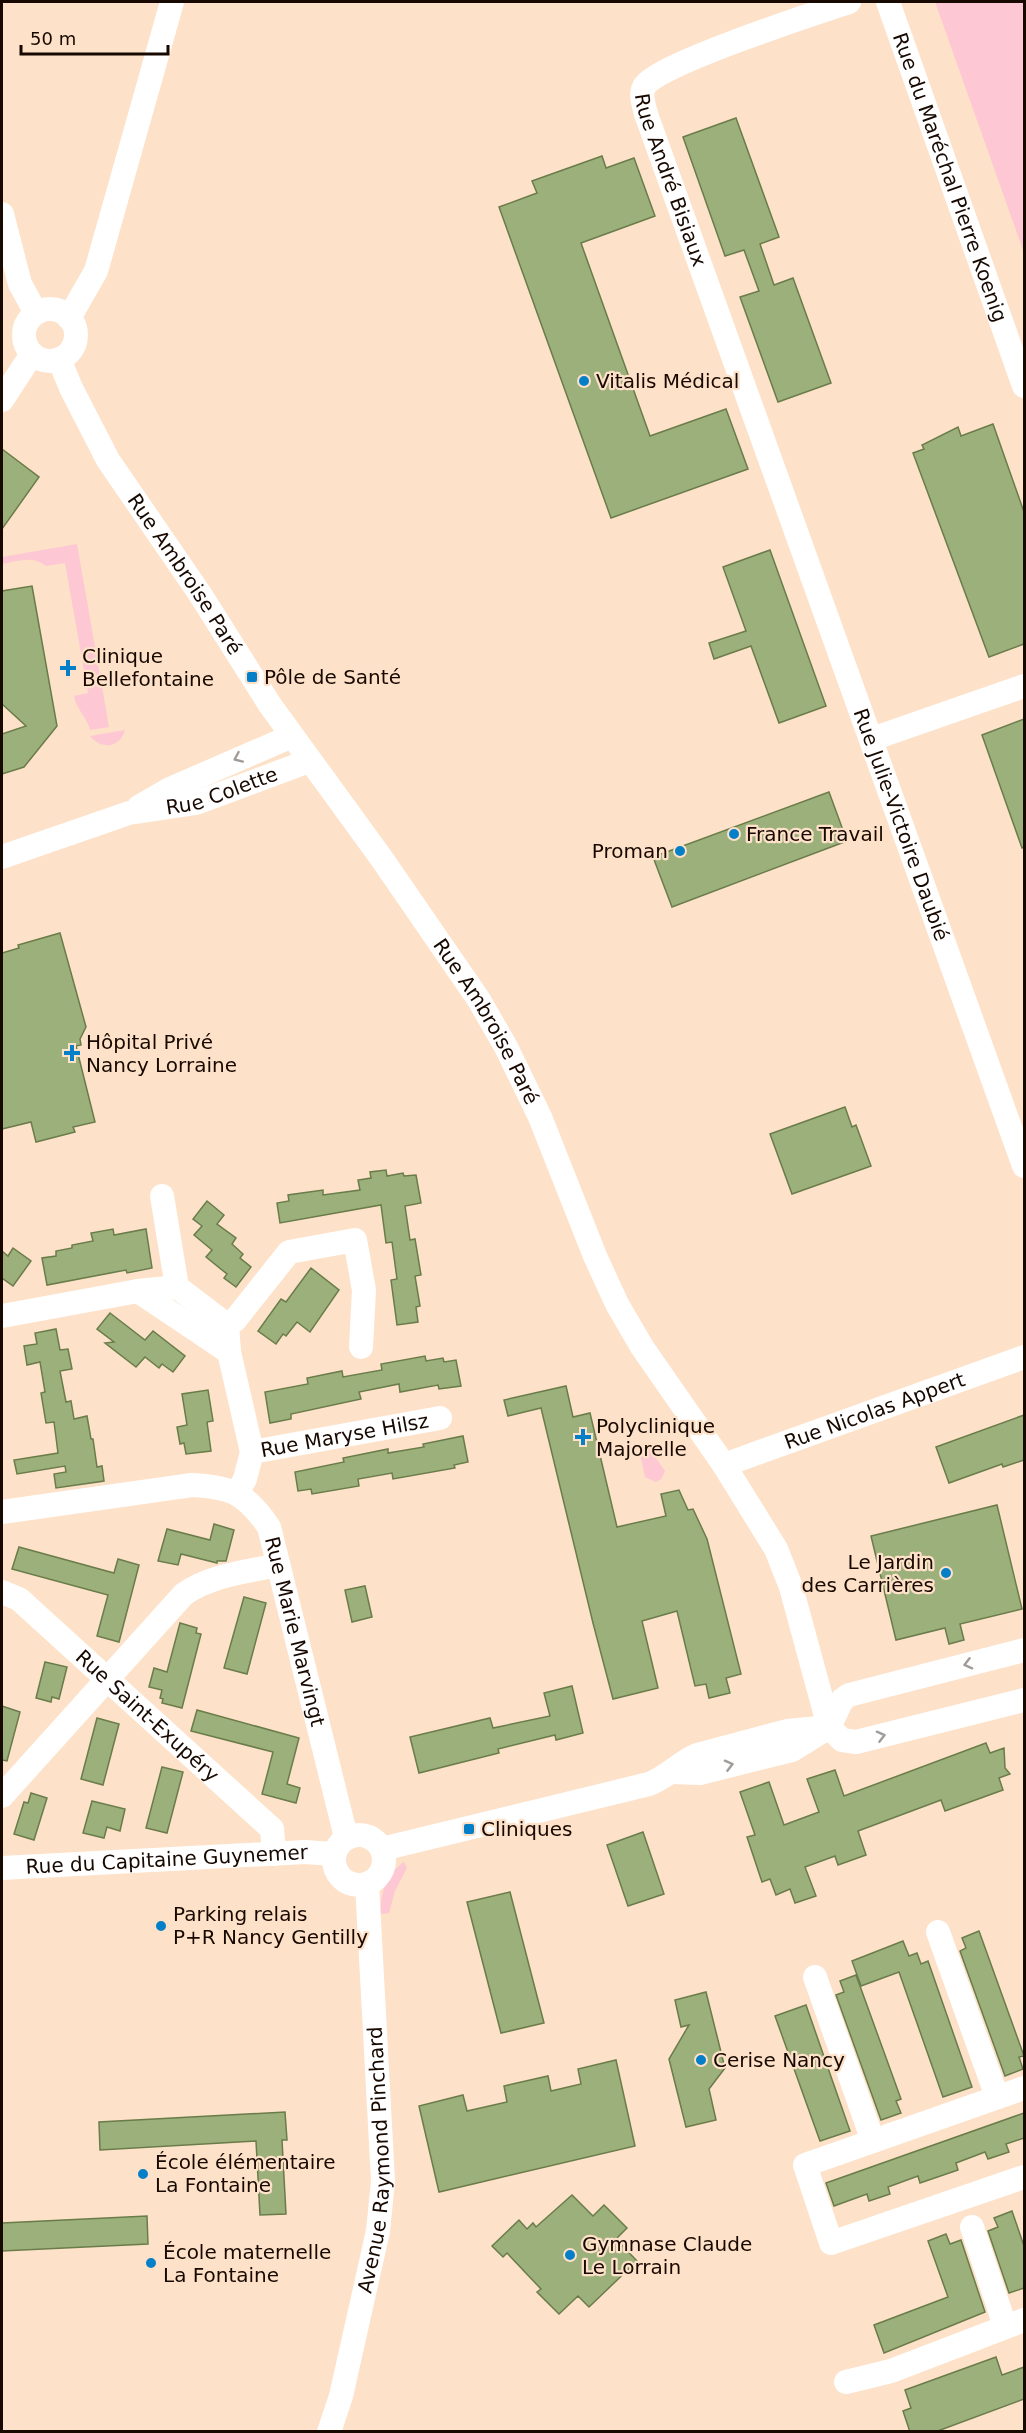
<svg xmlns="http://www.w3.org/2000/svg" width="1026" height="2433" viewBox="0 0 1026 2433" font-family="'DejaVu Sans',sans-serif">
<rect width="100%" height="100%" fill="#fde1c8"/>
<g fill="#fdc8d3">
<path d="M935 2H1024V253Z"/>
<path d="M77 544 109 727 90 730C87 717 76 709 74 696L88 693 65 563 46 566C33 555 17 561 2 564V557Z"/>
<path d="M125 730C120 748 101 750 90 736Z"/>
<path d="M642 1444 648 1447 665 1471 661 1479 656 1482 645 1477 639 1449Z"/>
<path d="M404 1862 407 1868 395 1891 389 1913 381 1914C380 1893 386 1875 404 1862Z"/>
</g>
<g fill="#9cb07b" stroke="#6a7c4a" stroke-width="1.5">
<path d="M736 118 779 237 760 244 774 285 793 278 831 383 778 402 740 297 759 291 744 250 725 256 683 137Z"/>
<path d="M602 156 606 168 634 158 655 216 581 243 650 436 726 409 748 469 611 518 499 207 537 193 532 181Z"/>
<path d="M993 424 1024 512V644L989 657 913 453 924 449 922 445 958 427 961 436Z"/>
<path d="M2 449 39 477 2 529Z"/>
<path d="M770 550 826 706 779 723 751 646 714 659 709 643 746 631 723 567Z"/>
<path d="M32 586 57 726 24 767 2 774V734L26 726 2 704V591Z"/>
<path d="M1024 719V847L1022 848 982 735Z"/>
<path d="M829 792 847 841 672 907 653 857Z"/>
<path d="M60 933 86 1027 80 1039 81 1045 76 1046 95 1122 73 1127 75 1132 36 1142 31 1122 2 1129V953L19 948 18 945Z"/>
<path d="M845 1107 852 1127 856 1125 871 1166 792 1194 770 1134Z"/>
<path d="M386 1170 387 1176 403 1173 404 1176 416 1175 421 1203 405 1206 410 1240 415 1239 421 1275 415 1276 420 1306 416 1307 418 1322 397 1325 391 1280 397 1279 392 1242 386 1243 381 1205 280 1223 277 1203 289 1201 288 1195 323 1190V1195L360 1190 358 1180 371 1178 370 1172Z"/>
<path d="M207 1201 224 1215 217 1224 236 1238 232 1244 243 1254 240 1258 251 1267 236 1287 224 1278 227 1274 206 1257 212 1250 194 1235 202 1226 193 1219Z"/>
<path d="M113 1229 114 1235 146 1229 152 1268 127 1273 126 1270 47 1285 42 1258 56 1256V1251L72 1248V1245L93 1241 91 1233Z"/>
<path d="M13 1248 31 1261 13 1286 2 1278V1251L8 1256Z"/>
<path d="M311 1268 339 1290 310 1332 297 1322 286 1336 283 1334 276 1344 258 1331 281 1299 286 1302Z"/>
<path d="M110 1313 145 1340 153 1331 185 1356 173 1372 162 1364 159 1368 145 1357 136 1367 105 1343 114 1342 97 1329Z"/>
<path d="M56 1329 60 1350 68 1349 72 1369 60 1371 66 1402 71 1401 74 1419 87 1416 91 1439H93L97 1467 102 1466 104 1481 56 1488 54 1474 66 1472 65 1466 17 1474 14 1460 58 1453 54 1422 46 1423 41 1393 45 1392 40 1362 27 1365 24 1346 37 1344 35 1333Z"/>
<path d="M425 1356 426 1361 443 1358 444 1362 456 1360 461 1386 439 1389 438 1385 400 1392 399 1384 359 1392 361 1399 291 1414V1419L270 1423 265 1392 308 1384 307 1378 342 1371 343 1377 382 1370 381 1364Z"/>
<path d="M566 1386 573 1417 590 1413 617 1527 666 1516 661 1494 679 1490 688 1510 693 1509 707 1539 741 1674 726 1678 730 1693 709 1698 706 1684 695 1686 677 1611 642 1621 658 1688 613 1699 593 1623 541 1408 508 1416 504 1400Z"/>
<path d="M208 1390 213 1421 207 1422 211 1451 186 1454 184 1443 180 1444 177 1427 187 1425 182 1394Z"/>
<path d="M1024 1415V1460L1003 1467 1002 1464 949 1483 936 1447Z"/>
<path d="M463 1436 468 1462 454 1465 455 1468 393 1479 392 1473 358 1479 359 1486 312 1494 311 1489 298 1491 295 1472 344 1462 343 1458 388 1449V1453L424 1447 423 1444Z"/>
<path d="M997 1505 1022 1609 960 1624 964 1640 949 1644 945 1628 896 1640 871 1536Z"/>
<path d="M214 1524 234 1530 226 1561H217V1563L181 1554 178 1565 158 1561 167 1529 210 1540Z"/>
<path d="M19 1547 114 1573 118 1559 139 1565 119 1642 97 1636 108 1595 12 1569Z"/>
<path d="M365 1586 372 1617 352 1622 345 1590Z"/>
<path d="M244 1597 266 1603 247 1674 224 1668Z"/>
<path d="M180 1623 197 1628 196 1633 201 1634 182 1708 162 1703 163 1699 160 1698 162 1690 149 1687 154 1668 167 1672Z"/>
<path d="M45 1662 67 1667 59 1699 52 1697 51 1702 36 1698Z"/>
<path d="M572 1686 583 1733 556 1740 555 1735 498 1749 499 1753 419 1773 410 1737 490 1718 493 1728 550 1716 544 1693Z"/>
<path d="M2 1706 20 1712 7 1761 2 1760Z"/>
<path d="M197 1710 299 1738 287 1784 300 1788 296 1803 262 1794 273 1752 191 1731Z"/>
<path d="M97 1718 119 1724 103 1785 81 1779Z"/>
<path d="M986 1743 990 1753 1004 1748 1005 1768 1010 1774 999 1778 1003 1790 945 1811 941 1800 858 1831 866 1855 838 1865 835 1856 805 1867 816 1896 795 1903 790 1889 776 1895 770 1879 762 1882 747 1837 755 1835 740 1792 769 1782 784 1825 819 1812 807 1779 835 1770 844 1796Z"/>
<path d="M162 1767 183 1772 167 1833 146 1828Z"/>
<path d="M31 1793 47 1798 34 1840 14 1834 24 1802 28 1803Z"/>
<path d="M92 1801 125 1809 120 1831 107 1827 104 1838 83 1833Z"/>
<path d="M643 1832 664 1894 628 1906 607 1845Z"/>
<path d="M510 1892 544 2023 501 2033 467 1902Z"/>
<path d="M979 1931 1024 2056 1019 2057 1023 2069 1005 2076 960 1951 966 1948 962 1938Z"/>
<path d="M903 1941 909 1956 917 1953 921 1964 928 1961 972 2087 943 2097 899 1972 861 1986 852 1961Z"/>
<path d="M856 1975 901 2099 896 2101 901 2113 881 2120 836 1995 844 1992 840 1981Z"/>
<path d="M706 1992 725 2068 709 2089 716 2120 686 2127 669 2059 689 2025 681 2027 675 2000Z"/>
<path d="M806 2005 850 2131 820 2141 775 2016Z"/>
<path d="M616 2060 635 2146 439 2192 419 2106 463 2095 467 2111 507 2102 504 2086 548 2076 551 2091 581 2084 578 2069Z"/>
<path d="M285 2112 287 2140H282L286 2214 260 2215 256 2141 100 2150 99 2122Z"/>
<path d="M1024 2113V2138L1006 2144 1009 2152 988 2159 985 2152 956 2163 958 2170 920 2183 918 2176 888 2187 890 2194 869 2201 867 2194 834 2206 826 2183Z"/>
<path d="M572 2195 593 2216 604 2205 627 2228 616 2239 637 2261 589 2307 578 2296 559 2314 537 2292 541 2289 507 2253 503 2257 492 2246 519 2220 527 2229 533 2223 536 2227Z"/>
<path d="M1012 2211 1024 2246V2288L1009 2293 988 2231 998 2227 994 2218Z"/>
<path d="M147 2216 148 2244 2 2251V2223Z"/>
<path d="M946 2234 950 2244 961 2240 985 2312 884 2353 874 2325 948 2297 928 2241Z"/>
<path d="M996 2357 1002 2375 1024 2367V2399L935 2432H910L903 2411 911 2408 905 2390Z"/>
</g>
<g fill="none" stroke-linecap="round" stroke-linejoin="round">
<g stroke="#fff" stroke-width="24">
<path id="s1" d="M849 2C819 12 652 66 644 87 640 95 644 106 646 114L1024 1166"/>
<path id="s2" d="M888 2 1024 386"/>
<path d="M2 214 20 284 36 313"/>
<circle cx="50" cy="335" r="26"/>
<path d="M69 318 96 271 172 2"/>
<path id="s3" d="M59 359 71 388 108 460 200 594 270 705 382 859 479 1000 506 1047 540 1117 595 1256 617 1304 642 1347 724 1465 776 1549 791 1587 829 1727"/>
<path d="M2 400 32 354"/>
<path d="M872 739 1024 686"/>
<path d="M139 807 170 789 292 736"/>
<path id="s4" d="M2 857 129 813 196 803 309 761"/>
<path d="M162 1196 177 1287"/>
<path d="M138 1291 229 1352"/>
<path d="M2 1316 138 1291 177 1287 227 1325 229 1352 252 1452 245 1479 237 1493"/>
<path d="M227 1325 235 1320 289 1252 355 1240 364 1290 361 1347"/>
<path id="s5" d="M252 1452 440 1418"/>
<path id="s6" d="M724 1465 1024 1357"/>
<path id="s7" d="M2 1512 192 1485C233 1487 246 1494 269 1527L346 1837"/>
<path id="s8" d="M2 1592 19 1599 272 1829 274 1854"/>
<path d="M829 1727 842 1740 856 1742 1024 1700"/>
<path d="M671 1772 700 1773 792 1750 829 1727 842 1700 849 1695 1024 1650"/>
<path d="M2 1796 184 1594C211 1575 246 1572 278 1565"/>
<circle cx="359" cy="1860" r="25"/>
<path d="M382 1849 649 1784C667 1777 679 1763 697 1755L787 1731 829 1727"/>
<path id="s9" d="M2 1868 305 1852 333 1854"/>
<path d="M938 1932 997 2097"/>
<path d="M815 1977 873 2141"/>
<path d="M1024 2088 805 2165 831 2243 1024 2177"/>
<path d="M972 2227 1005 2326"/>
<path d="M846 2382 891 2371 1024 2320"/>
<path id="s10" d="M329 2432 341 2396 378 2231 383 2181 367 1884"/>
</g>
</g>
<defs><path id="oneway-chevron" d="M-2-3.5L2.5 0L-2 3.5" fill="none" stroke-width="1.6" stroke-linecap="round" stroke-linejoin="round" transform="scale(1.5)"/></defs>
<g stroke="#a29c99">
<use href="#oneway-chevron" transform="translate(238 758) rotate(156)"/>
<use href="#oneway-chevron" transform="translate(968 1664) rotate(166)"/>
<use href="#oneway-chevron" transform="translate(881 1736) rotate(-14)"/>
<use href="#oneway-chevron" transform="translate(729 1765) rotate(-14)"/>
</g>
<g fill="#057fc8" stroke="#fde1c8" stroke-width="2">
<circle cx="584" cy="381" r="6"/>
<path d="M65 659h6v6h6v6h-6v6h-6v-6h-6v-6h6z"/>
<rect x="246" y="671" width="12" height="12" rx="3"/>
<circle cx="734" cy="834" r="6"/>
<circle cx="680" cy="851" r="6"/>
<path d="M69 1044h6v6h6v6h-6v6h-6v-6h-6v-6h6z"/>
<path d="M580 1428h6v6h6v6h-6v6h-6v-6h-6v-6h6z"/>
<circle cx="946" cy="1573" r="6"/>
<rect x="463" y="1823" width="12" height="12" rx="3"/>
<circle cx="161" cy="1926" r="6"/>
<circle cx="701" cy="2060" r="6"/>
<circle cx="143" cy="2174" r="6"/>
<circle cx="570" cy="2255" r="6"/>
<circle cx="151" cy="2263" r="6"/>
</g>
<g text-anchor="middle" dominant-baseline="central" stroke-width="4.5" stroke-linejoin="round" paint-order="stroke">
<g font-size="20" fill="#170800" stroke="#fde1c8">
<text stroke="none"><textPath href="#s2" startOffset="186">Rue du Maréchal Pierre Koenig</textPath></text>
<text stroke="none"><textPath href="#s1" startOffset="321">Rue André Bisiaux</textPath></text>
<text stroke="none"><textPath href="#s3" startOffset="250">Rue Ambroise Paré</textPath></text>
<text stroke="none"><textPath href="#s4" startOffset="230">Rue Colette</textPath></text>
<text stroke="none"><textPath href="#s1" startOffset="1006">Rue Julie-Victoire Daubié</textPath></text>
<text stroke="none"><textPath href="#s3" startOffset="790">Rue Ambroise Paré</textPath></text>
<text stroke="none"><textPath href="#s6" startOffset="160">Rue Nicolas Appert</textPath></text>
<text stroke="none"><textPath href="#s5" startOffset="94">Rue Maryse Hilsz</textPath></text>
<text stroke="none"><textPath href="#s7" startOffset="392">Rue Marie Marvingt</textPath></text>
<text stroke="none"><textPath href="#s8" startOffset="192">Rue Saint-Exupéry</textPath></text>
<text stroke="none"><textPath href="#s9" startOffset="165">Rue du Capitaine Guynemer</textPath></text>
<text stroke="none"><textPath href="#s10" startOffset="278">Avenue Raymond Pinchard</textPath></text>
</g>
<g font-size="20" fill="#170800" stroke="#fde1c8" text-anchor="start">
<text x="596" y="381">Vitalis Médical</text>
<text x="82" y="656">Clinique<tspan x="82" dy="23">Bellefontaine</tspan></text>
<text x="264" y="677">Pôle de Santé</text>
<text x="746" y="834">France Travail</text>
<text x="668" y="851" text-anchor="end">Proman</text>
<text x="86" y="1042">Hôpital Privé<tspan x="86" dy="23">Nancy Lorraine</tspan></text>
<text x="596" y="1426">Polyclinique<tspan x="596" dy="23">Majorelle</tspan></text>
<text x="934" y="1562" text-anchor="end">Le Jardin<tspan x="934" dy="23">des Carrières</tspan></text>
<text x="481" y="1829">Cliniques</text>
<text x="173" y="1914">Parking relais<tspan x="173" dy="23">P+R Nancy Gentilly</tspan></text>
<text x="713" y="2060">Cerise Nancy</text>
<text x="155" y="2162">École élémentaire<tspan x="155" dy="23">La Fontaine</tspan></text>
<text x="582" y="2244">Gymnase Claude<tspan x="582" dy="23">Le Lorrain</tspan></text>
<text x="163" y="2252">École maternelle<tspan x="163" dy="23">La Fontaine</tspan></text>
</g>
</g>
<rect width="1026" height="2433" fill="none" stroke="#170800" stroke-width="6"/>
<path d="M21 45v9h147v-9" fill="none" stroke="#170800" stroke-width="3"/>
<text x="30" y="45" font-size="18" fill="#170800" stroke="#fde1c8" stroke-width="4.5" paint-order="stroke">50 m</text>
</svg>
